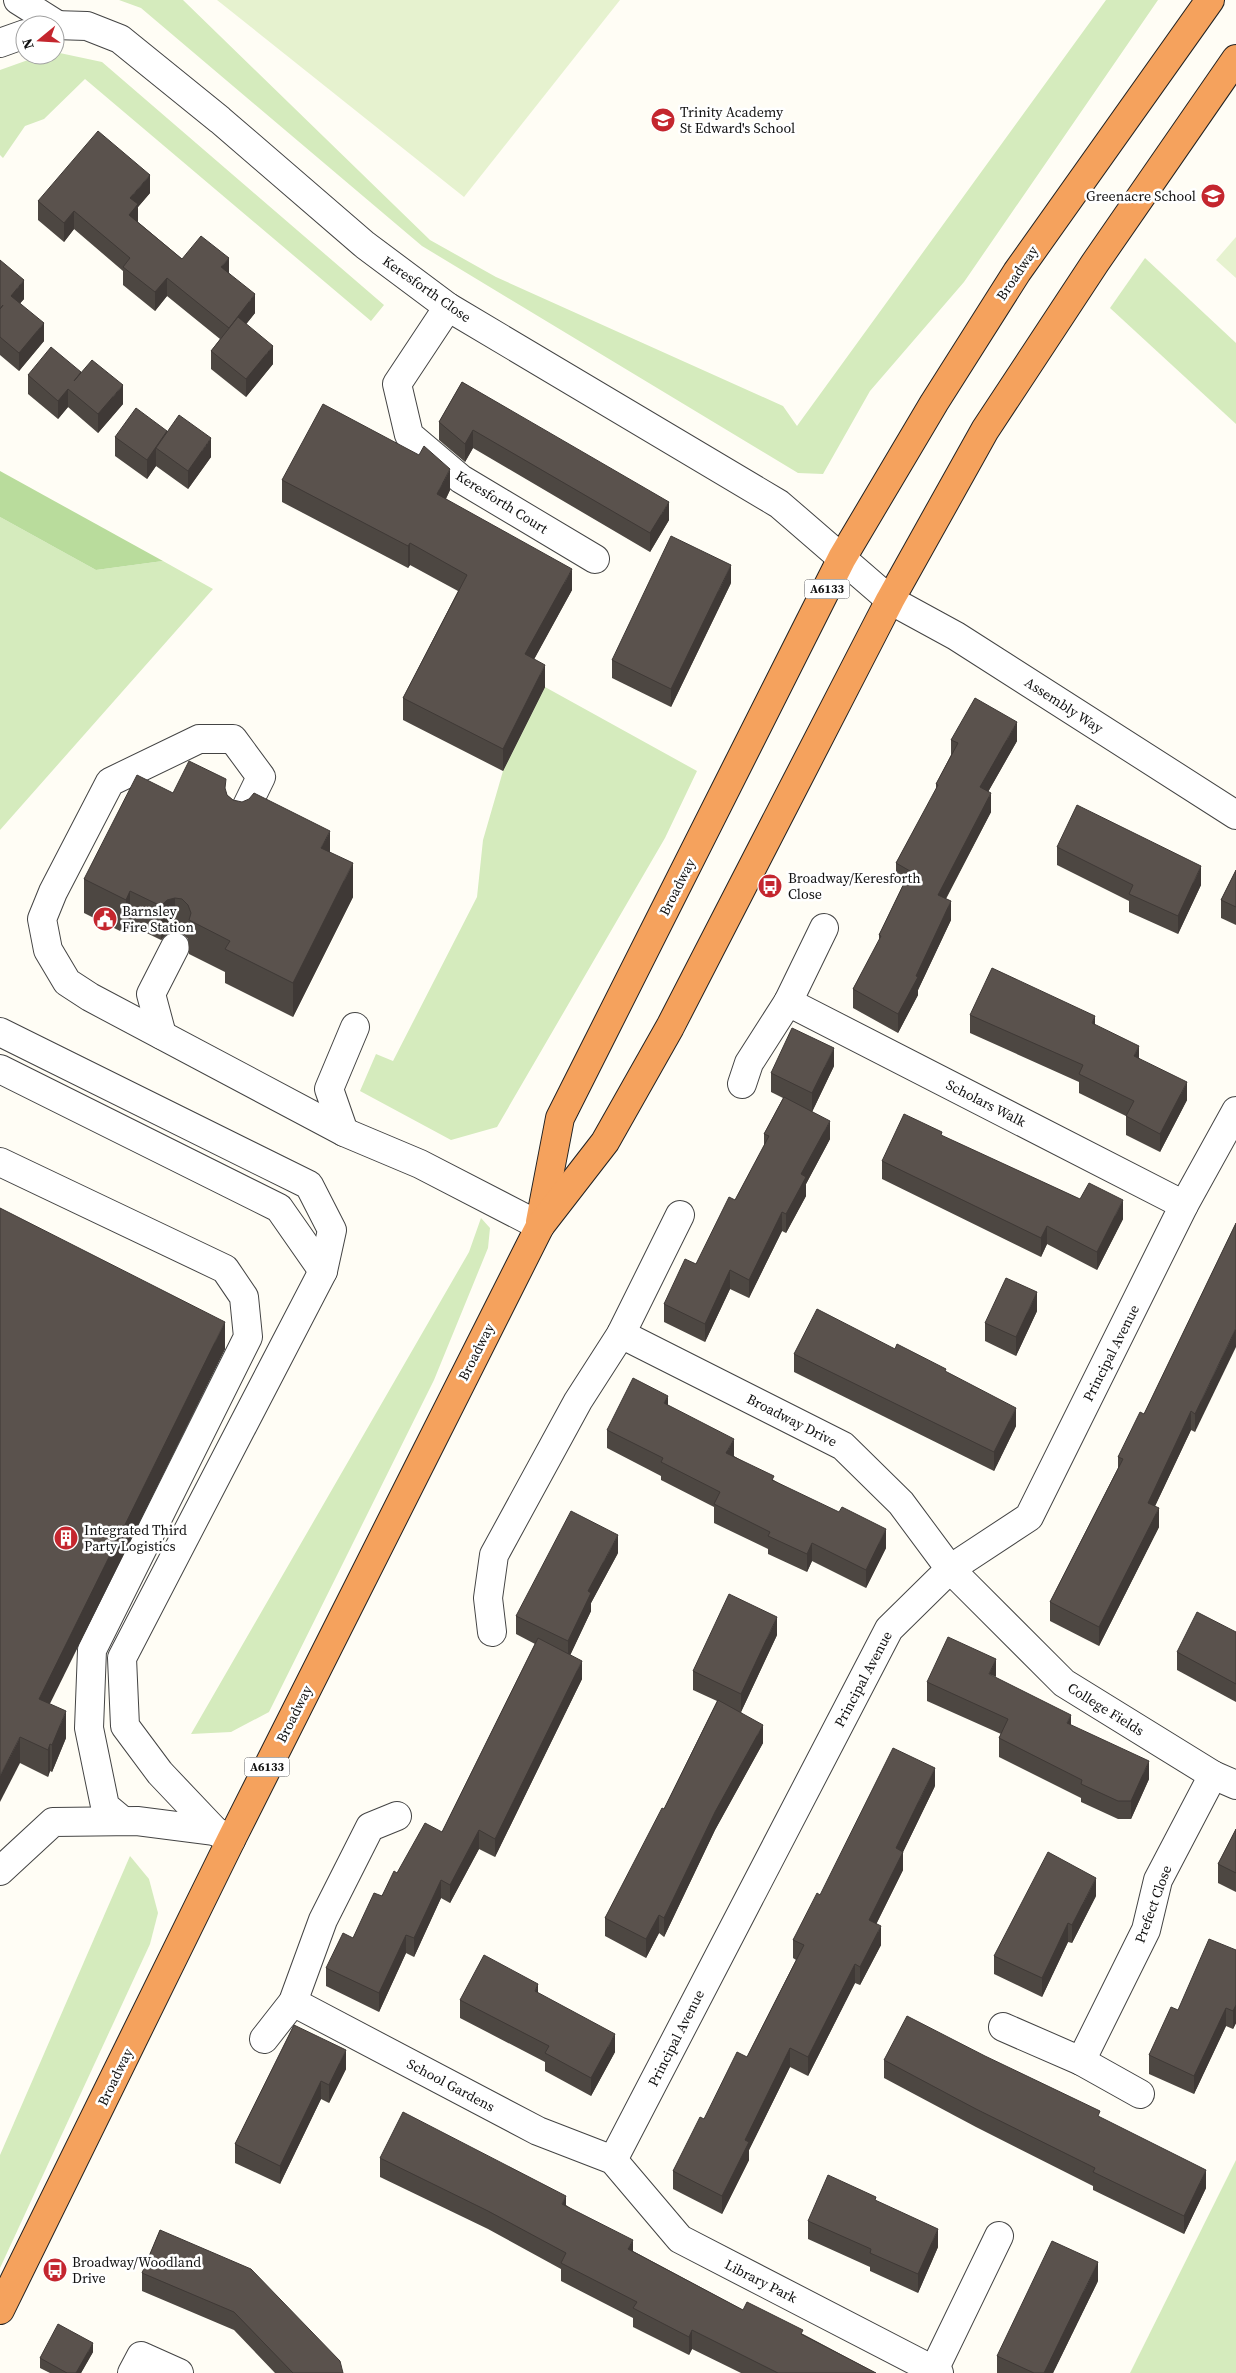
<svg xmlns="http://www.w3.org/2000/svg" width="1236" height="2373" viewBox="0 0 1236 2373" font-family="'Source Serif 4',serif">
<rect width="100%" height="100%" fill="#fffdf5"/>
<g fill="#d5ebbd">
<path d="M119 0H183L430 240 496 277 783 406 797 426 1106 0H1158L964 282 870 391 823 474 798 473 422 246 141 8Z"/>
<path d="M55 52 102 62 384 305 371 321 85 79 44 119 25 126 3 158 0 155V70L42 55H55Z"/>
<path d="M1145 258 1236 343V424L1110 308Z"/>
<path d="M0 517 96 570 163 561 213 589 0 830Z"/>
<path d="M545 687 697 771 665 838 497 1127 451 1140 360 1091 376 1054 393 1061 477 897 483 840 503 771Z"/>
<path d="M481 1218 490 1228 488 1248 434 1380 269 1712 231 1732 191 1734 469 1252Z"/>
<path d="M130 1856 149 1879 158 1913 150 1944 0 2268V2155Z"/>
<path d="M1236 2160V2373H1130Z"/>
</g>
<path fill="#b9dc9c" d="M0 471 163 561 96 570 0 517Z"/>
<g fill="#e6f2cf">
<path d="M217 0H620L464 197Z"/>
<path d="M1236 237V278L1216 260Z"/>
</g>
<g fill="none" stroke-linecap="round" stroke-linejoin="round">
<defs>
<g id="minor">
<path d="M18 0 56 24"/>
<path d="M54 25 87 26 120 39 220 120 365 245 448 307 779 504 890 600 956 636 1236 815"/>
<path d="M0 43 25 34"/>
<path d="M448 307 397 384 409 435 461 479 595 559"/>
<path d="M240 820 261 777 233 739H199L110 782 53 892 42 919 48 950 67 982 90 997 344 1132 420 1164 540 1226"/>
<path d="M788 1002 1184 1205"/>
<path d="M0 1032 309 1185 332 1230 323 1271 122 1658 125 1726 160 1773 215 1831 231 1840"/>
<path d="M162 1035 151 994 175 947"/>
<path d="M0 1069 279 1208 323 1271"/>
<path d="M742 1084 749 1063 788 1002 824 928"/>
<path d="M344 1132 329 1089 355 1027"/>
<path d="M0 1162 225 1269 244 1297 248 1337 92 1650 89 1728 105 1806 123 1821"/>
<path d="M621 1334 843 1446 901 1503 950 1569 1064 1683 1213 1775 1236 1785"/>
<path d="M492 1632 488 1598 494 1555 578 1401 621 1334 680 1215"/>
<path d="M0 1871 53 1822 137 1821 215 1831"/>
<path d="M293 2002 538 2131 613 2160 680 2239 939 2373"/>
<path d="M1003 2027 1081 2061 1140 2094"/>
<path d="M264 2039 293 2002 323 1920 370 1827 397 1816"/>
<path d="M1081 2061 1146 1930 1158 1880 1213 1775"/>
<path d="M613 2160 889 1629 950 1569 1029 1517 1184 1205 1236 1111"/>
<path d="M934 2370 999 2236"/>
<path d="M132 2373 141 2356 179 2373"/>
</g>
<g id="highway">
<path d="M540 1222 560 1118 842 558 934 403 1017 272 1210 0"/>
<path d="M0 2310 231 1840 540 1226 605 1142 670 1027 890 600 985 430 1095 263 1236 59"/>
</g>
</defs>
<use href="#minor" stroke="#444" stroke-width="30"/>
<use href="#highway" stroke="#222" stroke-width="30"/>
<use href="#minor" stroke="#fff" stroke-width="28"/>
<use href="#highway" stroke="#f5a25d" stroke-width="28"/>
</g>
<g fill="#4d4742">
<path d="M150 193 138 207V222L182 259 229 273 255 313 246 324 273 364 246 397 211 369V351L220 339 167 296 155 311 123 285V271L74 229 64 242 38 220V201Z"/>
<path d="M0 260 24 299 20 303 44 341 19 371 0 355Z"/>
<path d="M81 372 123 404 98 433 68 407 58 419 28 394V375Z"/>
<path d="M462 382 669 520 650 552 473 448 465 462 439 440V422Z"/>
<path d="M167 431 211 457 188 489 156 466 147 479 115 456V437Z"/>
<path d="M282 480 450 490 446 499 572 590 534 659 545 687 503 771 403 720V698L458 591 410 565 408 568 282 502Z"/>
<path d="M731 583 671 707 612 678V660Z"/>
<path d="M951 740 1017 741 988 792 991 812 946 899 951 920 918 990V995L898 1033 853 1008V989L879 941V935L903 885 896 882V863L936 790V784L951 755Z"/>
<path d="M226 792 227 795 233 800 330 852 353 897 293 1017 225 983V972L189 954 188 939 182 933 175 931 167 934 161 940 130 925 126 934 84 913V879L173 793Z"/>
<path d="M1057 847 1201 885 1178 934 1129 912V901L1057 865Z"/>
<path d="M1236 870V925L1221 918V900Z"/>
<path d="M970 1015 1095 1025 1139 1058 1187 1100 1160 1152 1126 1135V1116L1079 1093V1082L970 1033Z"/>
<path d="M834 1066 812 1112 830 1139 806 1184V1196L786 1233 782 1231 749 1298 730 1289 705 1342 664 1322V1304L696 1264 735 1200 764 1146V1134L783 1098 771 1092V1073Z"/>
<path d="M942 1136 1123 1219 1097 1270 1047 1244 1041 1257 882 1179V1161Z"/>
<path d="M0 1208 225 1349 49 1704 66 1738 52 1772 50 1771 48 1777 20 1763Z"/>
<path d="M1236 1223 1195 1432 1191 1430 1155 1506 1159 1527 1099 1646 1050 1621V1602L1118 1468V1457L1144 1414Z"/>
<path d="M1037 1311 1016 1356 985 1341V1323Z"/>
<path d="M895 1349 946 1372 1016 1426 994 1471 794 1372V1354Z"/>
<path d="M668 1405 734 1456 886 1548 866 1588 812 1561 807 1572 768 1554V1549L714 1523V1507L661 1480V1476L607 1448V1430Z"/>
<path d="M618 1553 591 1603V1611L570 1655 582 1679 495 1857 479 1849 450 1903 441 1898 414 1957 406 1953 379 2012 326 1986V1968L353 1938 397 1873 442 1832 535 1644 516 1634V1616Z"/>
<path d="M1236 1632V1702L1177 1670V1652Z"/>
<path d="M777 1635 741 1712 763 1743 715 1830 664 1937 659 1933 646 1958 605 1936V1918L664 1809 717 1701 693 1690V1671Z"/>
<path d="M996 1678 1071 1725 1149 1779 1131 1819H1118L1081 1802V1798L999 1757V1738L1001 1734 927 1701V1682Z"/>
<path d="M935 1786 903 1852V1870L876 1924 881 1945 860 1985 855 1983 808 2076 790 2067 749 2150V2160L722 2214 673 2189V2171L704 2119 747 2057 796 1960 793 1958V1940L820 1895Z"/>
<path d="M1236 1829V1892L1218 1883V1864Z"/>
<path d="M1096 1896 1072 1943 1068 1942 1042 1997 994 1974V1956Z"/>
<path d="M1236 1950V2023L1233 2029 1226 2026 1194 2094 1149 2074V2055L1178 2010Z"/>
<path d="M538 1993 615 2052 591 2096 545 2071V2062L460 2018V2000Z"/>
<path d="M294 2025 346 2069 329 2103 321 2099 280 2184 235 2163V2144Z"/>
<path d="M884 2060 1100 2118 1206 2188 1184 2234 1093 2190V2186L976 2127 884 2078Z"/>
<path d="M380 2158 566 2205 633 2251 743 2310 803 2334 876 2373H741L692 2349 689 2355 633 2327V2318L561 2281V2269L488 2229 380 2177Z"/>
<path d="M876 2201 938 2247 918 2293 870 2271V2267L808 2239V2221Z"/>
<path d="M160 2230 343 2373H275L234 2330 142 2291V2273Z"/>
<path d="M1098 2281 1053 2373H997V2356Z"/>
<path d="M93 2352 81 2373H50L40 2368V2358Z"/>
</g>
<g fill="#3f3936">
<path d="M150 175V193L138 207V223L129 215 130 198Z"/>
<path d="M74 211V229L64 242V223Z"/>
<path d="M229 258V277L221 267Z"/>
<path d="M167 278V296L155 311V292Z"/>
<path d="M24 280V299L11 314V296Z"/>
<path d="M255 294V313L229 346V328Z"/>
<path d="M44 323V341L19 371V353Z"/>
<path d="M273 346V364L246 397V379Z"/>
<path d="M123 385V404L98 433V414Z"/>
<path d="M68 389V407L58 419V401Z"/>
<path d="M473 430V448L465 462V444Z"/>
<path d="M167 431 156 448V466L147 479V460Z"/>
<path d="M211 438V457L188 489V471Z"/>
<path d="M450 469V490L437 516V494Z"/>
<path d="M669 502V520L650 552V533Z"/>
<path d="M410 543V565L408 568V546Z"/>
<path d="M731 565V583L671 707V689Z"/>
<path d="M572 569V590L525 676V654Z"/>
<path d="M545 665V687L503 771V749Z"/>
<path d="M1017 722V741L980 806V787Z"/>
<path d="M991 793V812L938 913V895Z"/>
<path d="M330 831V865L321 848Z"/>
<path d="M353 863V897L293 1017V983Z"/>
<path d="M1201 866V885L1178 934V916Z"/>
<path d="M130 891V925L126 934V900Z"/>
<path d="M175 898V931L167 934 161 940V906L167 900Z"/>
<path d="M951 901V920L918 990V995L898 1033V1014Z"/>
<path d="M1095 1016V1034L1092 1023Z"/>
<path d="M1139 1046V1064L1134 1056Z"/>
<path d="M834 1048V1066L812 1112V1093Z"/>
<path d="M1187 1082V1100L1160 1152V1134Z"/>
<path d="M830 1121V1139L806 1184V1196L786 1233V1214L801 1174Z"/>
<path d="M1123 1200V1219L1097 1270V1252Z"/>
<path d="M782 1212V1231L749 1298V1280Z"/>
<path d="M1047 1226V1244L1041 1257V1238Z"/>
<path d="M730 1270V1289L705 1342V1324Z"/>
<path d="M1037 1292V1311L1016 1356V1337Z"/>
<path d="M225 1322V1349L39 1726V1699Z"/>
<path d="M1236 1328V1347L1195 1432V1414Z"/>
<path d="M668 1396V1414L664 1403Z"/>
<path d="M1016 1408V1426L994 1471V1452Z"/>
<path d="M1191 1411V1430L1148 1521V1503Z"/>
<path d="M734 1439V1457L726 1453Z"/>
<path d="M1159 1508V1527L1099 1646V1627Z"/>
<path d="M886 1529V1548L866 1588V1570Z"/>
<path d="M618 1535V1553L591 1603V1611L568 1660V1641L588 1591Z"/>
<path d="M812 1543V1561L807 1572V1554Z"/>
<path d="M777 1617V1635L741 1712V1694Z"/>
<path d="M996 1659V1677L989 1674Z"/>
<path d="M582 1661V1679L495 1857V1839Z"/>
<path d="M66 1711V1738L52 1772V1745Z"/>
<path d="M1071 1715V1734L1067 1723Z"/>
<path d="M763 1725V1743L715 1830 664 1937V1918L715 1812Z"/>
<path d="M20 1737V1763L0 1802V1776Z"/>
<path d="M50 1744V1771L48 1777V1750Z"/>
<path d="M1149 1761V1779L1131 1819V1801Z"/>
<path d="M935 1768V1786L903 1852V1870L869 1939V1920L896 1848Z"/>
<path d="M479 1830V1849L450 1903V1885Z"/>
<path d="M1096 1878V1896L1072 1943V1925Z"/>
<path d="M441 1880V1898L414 1957V1938Z"/>
<path d="M659 1915V1933L646 1958V1939Z"/>
<path d="M1068 1923V1942L1042 1997V1978Z"/>
<path d="M881 1926V1945L860 1985V1967Z"/>
<path d="M406 1935V1953L379 2012V1993Z"/>
<path d="M855 1964V1983L808 2076V2057Z"/>
<path d="M538 1984V2002L535 1991Z"/>
<path d="M1236 2005V2023L1233 2029V2011Z"/>
<path d="M1226 2008V2026L1194 2094V2076Z"/>
<path d="M615 2034V2052L591 2096V2078Z"/>
<path d="M790 2048V2067L749 2150V2160L722 2214V2196L745 2140Z"/>
<path d="M346 2050V2069L329 2103V2085Z"/>
<path d="M321 2081V2099L280 2184V2166Z"/>
<path d="M1206 2170V2188L1184 2234V2216Z"/>
<path d="M566 2196V2215L562 2204Z"/>
<path d="M938 2229V2247L918 2293V2274Z"/>
<path d="M633 2240V2258L628 2249Z"/>
<path d="M1098 2262V2281L1053 2373H1044Z"/>
<path d="M692 2330V2349L689 2355V2337Z"/>
<path d="M93 2343V2352L81 2373H76Z"/>
</g>
<g fill="#5a524d" stroke="#3f3936">
<path d="M98 131 150 175 130 198 138 204 129 215 182 259 201 236 229 258 221 267 255 294 229 328 167 278 155 292 123 267 130 258 74 211 64 223 38 201Z"/>
<path d="M0 260 24 280 11 296 44 323 19 353 0 337V309L3 305 0 309Z"/>
<path d="M238 317 273 346 246 379 211 351Z"/>
<path d="M51 347 81 372 74 381 92 360 123 385 98 414 68 389 58 401 28 375Z"/>
<path d="M462 382 669 502 650 533 473 430 465 444 439 422Z"/>
<path d="M323 404 419 455 424 446 450 469 437 494 572 569 525 654 545 665 503 749 403 698 467 575 410 543 408 546 282 480Z"/>
<path d="M136 408 167 431 147 460 115 437Z"/>
<path d="M179 415 211 438 188 471 156 448Z"/>
<path d="M671 536 731 565 671 689 612 660Z"/>
<path d="M975 698 1017 722 980 787 991 793 938 895 951 901 916 976 918 977 898 1014 853 989 881 936 879 935 910 871 896 863 938 785 936 784 958 743 951 740Z"/>
<path d="M189 761 226 779 225 788 227 795 233 800 242 802 249 799 254 793 330 831 321 848 353 863 293 983 225 949 230 941 189 920 191 913 188 905 182 899 175 898 167 900 161 906 130 891 126 900 84 879 137 775 173 793Z"/>
<path d="M1077 805 1201 866 1178 916 1129 894 1133 885 1057 847Z"/>
<path d="M1236 870V907L1221 900Z"/>
<path d="M992 968 1095 1016 1092 1023 1139 1046 1134 1056 1187 1082 1160 1134 1126 1116 1134 1101 1079 1074 1083 1065 970 1015Z"/>
<path d="M792 1028 834 1048 812 1093 771 1073Z"/>
<path d="M784 1097 830 1121 801 1174 806 1177 786 1214 782 1212 749 1280 730 1270 705 1324 664 1304 685 1259 696 1264 729 1197 735 1200 769 1136 764 1134Z"/>
<path d="M904 1114 942 1132 941 1135 1080 1199 1089 1183 1123 1200 1097 1252 1047 1226 1041 1238 882 1161Z"/>
<path d="M0 1208 225 1322 39 1699 66 1711 52 1745 50 1744 48 1750 20 1737 0 1776Z"/>
<path d="M1236 1223V1328L1195 1414 1191 1411 1148 1503 1159 1508 1099 1627 1050 1602 1123 1459 1118 1457 1140 1412 1144 1414Z"/>
<path d="M1006 1278 1037 1292 1016 1337 985 1323Z"/>
<path d="M817 1309 895 1349 897 1344 946 1369 945 1371 1016 1408 994 1452 794 1354Z"/>
<path d="M633 1378 668 1396 664 1403 734 1439 726 1453 774 1476 772 1480 839 1512 842 1507 886 1529 866 1570 812 1543 807 1554 768 1536 770 1532 714 1504 720 1492 661 1462 663 1458 607 1430Z"/>
<path d="M571 1511 618 1535 588 1591 591 1593 568 1641 516 1616Z"/>
<path d="M729 1594 777 1617 741 1694 693 1671Z"/>
<path d="M1197 1612 1236 1632V1684L1177 1652Z"/>
<path d="M948 1637 996 1659 989 1674 1071 1715 1067 1723 1149 1761 1131 1801H1118L1081 1784 1082 1780 999 1738 1008 1719 927 1682Z"/>
<path d="M538 1638 582 1661 495 1839 479 1830 450 1885 441 1880 414 1938 406 1935 379 1993 326 1968 343 1933 353 1938 374 1893 382 1896 394 1871 397 1873 425 1823 442 1832Z"/>
<path d="M718 1700 763 1725 715 1812 664 1918 659 1915 646 1939 605 1918 662 1808 664 1809Z"/>
<path d="M893 1748 935 1768 896 1848 903 1852 869 1920 881 1926 860 1967 855 1964 808 2057 790 2048 745 2140 749 2142 722 2196 673 2171 700 2117 704 2119 737 2052 747 2057 804 1945 793 1940 817 1893 820 1895Z"/>
<path d="M1236 1829V1873L1218 1864Z"/>
<path d="M1048 1852 1096 1878 1072 1925 1068 1923 1042 1978 994 1956Z"/>
<path d="M1209 1939 1236 1950V2005L1233 2011 1226 2008 1194 2076 1149 2055 1171 2007 1178 2010Z"/>
<path d="M484 1955 538 1984 535 1991 615 2034 591 2078 545 2053 549 2046 460 2000Z"/>
<path d="M907 2016 985 2056 1100 2111 1098 2116 1206 2170 1184 2216 1093 2172 1095 2168 976 2109 884 2060Z"/>
<path d="M294 2025 346 2050 329 2085 321 2081 280 2166 235 2144Z"/>
<path d="M403 2112 566 2196 562 2204 633 2240 628 2249 743 2310 747 2302 803 2330 801 2334 876 2373H778L692 2330 689 2337 633 2308 637 2302 561 2263 566 2253 488 2211 380 2158Z"/>
<path d="M828 2175 876 2197 875 2200 938 2229 918 2274 870 2253 871 2249 808 2221Z"/>
<path d="M160 2230 251 2269 340 2361 343 2373H293L234 2312 142 2273Z"/>
<path d="M1052 2241 1098 2262 1044 2373H1034L997 2356Z"/>
<path d="M58 2324 93 2343 76 2373H67L40 2358Z"/>
</g>
<defs>
<symbol id="school-disc" viewBox="-11 -11 22 22"><circle r="9.5" fill="#c4262e" stroke="#fff"/><path d="M0-5L7-2L0 1L-7-2ZM-4 1L0 2.5L4 1V4Q0 6-4 4Z" fill="#fff"/></symbol>
<symbol id="bus-disc" viewBox="-11 -11 22 22"><circle r="9.5" fill="#c4262e" stroke="#fff"/><path d="M-5-6H5V4H4V6H2V4H-2V6H-4V4H-5ZM-3.5-4V0h7V-4ZM-3.5 1.2v1.5H-2V1.2ZM2 1.2v1.5H3.5V1.2Z" fill="#fff"/></symbol>
<symbol id="civic-disc" viewBox="-11 -11 22 22"><circle r="9.5" fill="#c4262e" stroke="#fff"/><path d="M-.6-6.5H3V-4.5H.6V-3L4-1V1h2V6H-6V1h2V-1L-.6-3ZM-1.2 2.5V6h2.4V2.5Z" fill="#fff"/></symbol>
<symbol id="building-disc" viewBox="-11 -11 22 22"><circle r="9.5" fill="#c4262e" stroke="#fff"/><path d="M-4-6H4V6H1V3H-1V6H-4ZM-2.5-4.3h1.7v1.8h-1.7ZM.8-4.3h1.7v1.8H.8ZM-2.5-1h1.7V.8h-1.7ZM.8-1h1.7V.8H.8Z" fill="#fff"/></symbol>
</defs>
<g fill-rule="evenodd">
<use href="#school-disc" x="649" y="106" width="28" height="28"/>
<use href="#school-disc" x="1199" y="182" width="28" height="28"/>
<use href="#bus-disc" x="756" y="872" width="28" height="28"/>
<use href="#civic-disc" x="91" y="905" width="28" height="28"/>
<use href="#building-disc" x="52" y="1524" width="28" height="28"/>
<use href="#bus-disc" x="41" y="2256" width="28" height="28"/>
</g>
<g text-anchor="middle" dominant-baseline="central" stroke-width="5" stroke-linejoin="round" paint-order="stroke">
<g fill="#fff" stroke="#585858" stroke-width="1">
<rect x="804.5" y="579.5" width="45" height="19" rx="4"/>
<rect x="244.5" y="1757.5" width="45" height="19" rx="4"/>
</g>
<g font-size="12" font-weight="bold" fill="#111">
<text x="827" y="589">A6133</text>
<text x="267" y="1767">A6133</text>
</g>
<g font-size="14" fill="#111" stroke="#fff" text-anchor="start">
<text x="680" y="112">Trinity Academy<tspan x="680" dy="16">St Edward's School</tspan></text>
<text x="1196" y="196" text-anchor="end">Greenacre School</text>
<text x="788" y="878">Broadway/Keresforth<tspan x="788" dy="16">Close</tspan></text>
<text x="122" y="911">Barnsley<tspan x="122" dy="16">Fire Station</tspan></text>
<text x="84" y="1530">Integrated Third<tspan x="84" dy="16">Party Logistics</tspan></text>
<text x="72" y="2262">Broadway/Woodland<tspan x="72" dy="16">Drive</tspan></text>
</g>
<g font-size="14" fill="#111" stroke="#fff">
<text transform="translate(1017 273) rotate(-56)">Broadway</text>
<text transform="translate(427 289) rotate(35)">Keresforth Close</text>
<text transform="translate(502 502) rotate(32)">Keresforth Court</text>
<text transform="translate(1064 705) rotate(33)">Assembly Way</text>
<text transform="translate(677 887) rotate(-63)">Broadway</text>
<text transform="translate(986 1103) rotate(27)">Scholars Walk</text>
<text transform="translate(476 1352) rotate(-63)">Broadway</text>
<text transform="translate(1111 1353) rotate(-63)">Principal Avenue</text>
<text transform="translate(792 1420) rotate(27)">Broadway Drive</text>
<text transform="translate(863 1679) rotate(-62)">Principal Avenue</text>
<text transform="translate(1106 1709) rotate(32)">College Fields</text>
<text transform="translate(294 1714) rotate(-63)">Broadway</text>
<text transform="translate(1153 1904) rotate(-70)">Prefect Close</text>
<text transform="translate(676 2038) rotate(-63)">Principal Avenue</text>
<text transform="translate(115 2077) rotate(-64)">Broadway</text>
<text transform="translate(451 2085) rotate(28)">School Gardens</text>
<text transform="translate(761 2281) rotate(27)">Library Park</text>
</g>
</g>
<g transform="translate(40 40) rotate(252)"><circle r="24" fill="#ffffff" stroke="#a0a0a0"/>
<path d="M0-4L9 19L0 12L-9 19Z" fill="#c4262e"/>
<text y="-8" font-size="14" font-weight="bold" text-anchor="middle" fill="#111111">N</text>
</g>
</svg>
